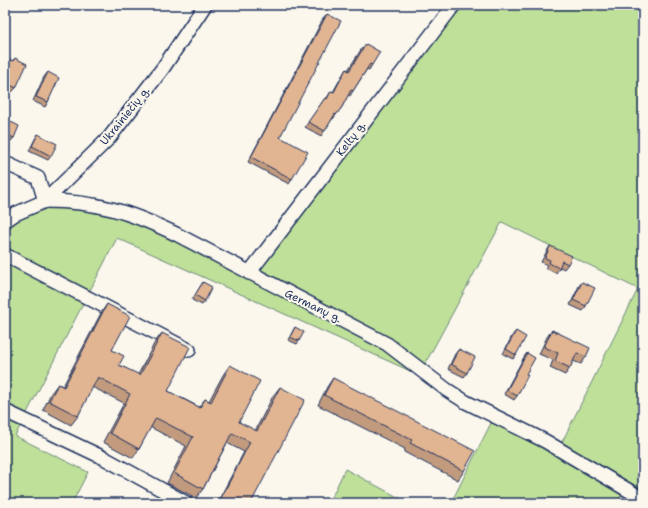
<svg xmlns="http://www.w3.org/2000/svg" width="648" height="508" viewBox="0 0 648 508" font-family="'Shantell Sans',sans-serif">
<rect width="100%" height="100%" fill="#fbf7ec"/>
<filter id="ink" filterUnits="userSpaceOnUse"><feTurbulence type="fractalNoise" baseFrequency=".025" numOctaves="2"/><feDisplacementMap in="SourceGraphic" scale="8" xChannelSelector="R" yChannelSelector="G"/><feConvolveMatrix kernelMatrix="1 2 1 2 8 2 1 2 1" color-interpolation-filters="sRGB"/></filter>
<g filter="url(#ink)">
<g fill="#bfe099" stroke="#6d887c">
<path d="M460 5H643V493L627 486 617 503H451L491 423 560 446 638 289 502 222 419 375 117 238 15 436 88 472 72 503H5V226L12 220 45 207 78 206 147 224 246 277Z"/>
<path d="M345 469 409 503H329Z"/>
</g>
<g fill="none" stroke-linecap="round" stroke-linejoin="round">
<defs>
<g id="minor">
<path d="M5 163 38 178 45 201"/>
<path d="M45 201C97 201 130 212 176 234L387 344 447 390 466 402 545 441 643 499"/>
<path d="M5 221 15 214 45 201 109 138 163 68 205 5"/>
<path d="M5 255 189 350"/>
<path d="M249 273 454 5"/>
<path d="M5 411 104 458 186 503"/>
</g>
</defs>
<use href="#minor" stroke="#1b2f5e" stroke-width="16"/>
<use href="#minor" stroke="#fbf7ec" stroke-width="13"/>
</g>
<g fill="#c29b7e" stroke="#1b2f5e">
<path d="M144 5H154L151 9Z"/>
<path d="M327 14 280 137 292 179 289 184 248 162 323 19Z"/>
<path d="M362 48 372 65 369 70 367 69 353 91 350 96 348 95 342 107 333 119H332L321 136 305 127 325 98H327L331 91 333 92 343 74 346 69 348 70Z"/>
<path d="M5 58 12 61 15 58 16 88 12 92 5 88Z"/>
<path d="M48 72V102L45 107 33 101 44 77Z"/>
<path d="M5 119 14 138 10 142 5 140Z"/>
<path d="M38 134 51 156 48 160 29 151 35 139Z"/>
<path d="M550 246 568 264 564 269 560 267 556 273 545 268 547 265 541 262 547 251Z"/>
<path d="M203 282 205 301 202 305 192 300Z"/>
<path d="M582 282 586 306 583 311 570 305 579 286Z"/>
<path d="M107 304 112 350 119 365 138 375 155 342 162 333 168 391 199 407 205 399 209 401 223 375 230 365 239 422 255 431 273 396 280 387 251 503H217L244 452 227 443 203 489 196 498 167 483 186 446 150 427 139 449 133 458 103 442 124 403 92 387 78 416 71 425 43 410 51 393 58 384 63 386 101 313Z"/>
<path d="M295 327 299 341 297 344 288 340Z"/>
<path d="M552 330 586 357 581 364 573 361 570 368 565 375 550 368 553 360 539 354 547 337Z"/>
<path d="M516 331V355L513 359 503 354 512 336Z"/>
<path d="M459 349 467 373 464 377 448 369 455 354Z"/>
<path d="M527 353 517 396 514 400 504 394 524 357Z"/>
<path d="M333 378 464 471 458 480 404 452 405 449 318 405 327 387Z"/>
</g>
<g fill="#e1b492" stroke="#1b2f5e">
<path d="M327 14 341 21 280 137 308 152 292 179 251 157Z"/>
<path d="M366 44 380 52 372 65 370 64 353 91 351 90 342 107 336 115 335 114 325 131 308 122 325 98 327 99 331 91 334 92 346 69 349 71Z"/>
<path d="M5 58 13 61 15 58 27 64 16 88 5 82Z"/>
<path d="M48 72 59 78 48 102 36 97Z"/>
<path d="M5 119 19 126 14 138 5 134Z"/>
<path d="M38 134 57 144 51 156 32 146Z"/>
<path d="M5 184 7 185 5 190Z"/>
<path d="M550 246 572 256 568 264 562 261 559 268 549 263 550 260 545 258Z"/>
<path d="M203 282 212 287 205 301 195 295Z"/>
<path d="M582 282 595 288 586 306 573 300Z"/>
<path d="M107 304 130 316 112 350 124 356 119 365 140 375 162 333 190 347 168 391 200 408 205 399 211 402 230 365 260 381 239 422 257 431 280 387 305 400 251 503H231L221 498 250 442 232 433 203 489 174 473 193 437 156 418 139 449 110 433 130 394 98 377 78 416 49 401 58 384 64 387Z"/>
<path d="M295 327 304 332 299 341 290 337Z"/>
<path d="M552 330 590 348 586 357 577 353 570 368 555 361 558 353 544 347Z"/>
<path d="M516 331 526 337 516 355 506 349Z"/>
<path d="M459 349 475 357 467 373 451 364Z"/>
<path d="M527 353 535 358 526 374 528 375 517 396 507 390Z"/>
<path d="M333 378 475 451 464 471 410 443 412 440 324 395Z"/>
</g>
</g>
<g text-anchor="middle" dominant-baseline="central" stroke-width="4" stroke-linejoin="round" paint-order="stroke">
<g font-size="11" fill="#1b2f5e" stroke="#fbf7ec">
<text transform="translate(125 116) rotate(-51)">Ukrainiečių g.</text>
<text transform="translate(351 139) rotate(-53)">Keltų g.</text>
<text transform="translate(313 306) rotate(26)">Germanų g.</text>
</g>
</g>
<rect width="648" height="508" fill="none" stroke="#fbf7ec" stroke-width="20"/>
<rect x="10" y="10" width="628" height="488" fill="none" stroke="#1b2f5e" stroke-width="1.5" filter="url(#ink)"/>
</svg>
